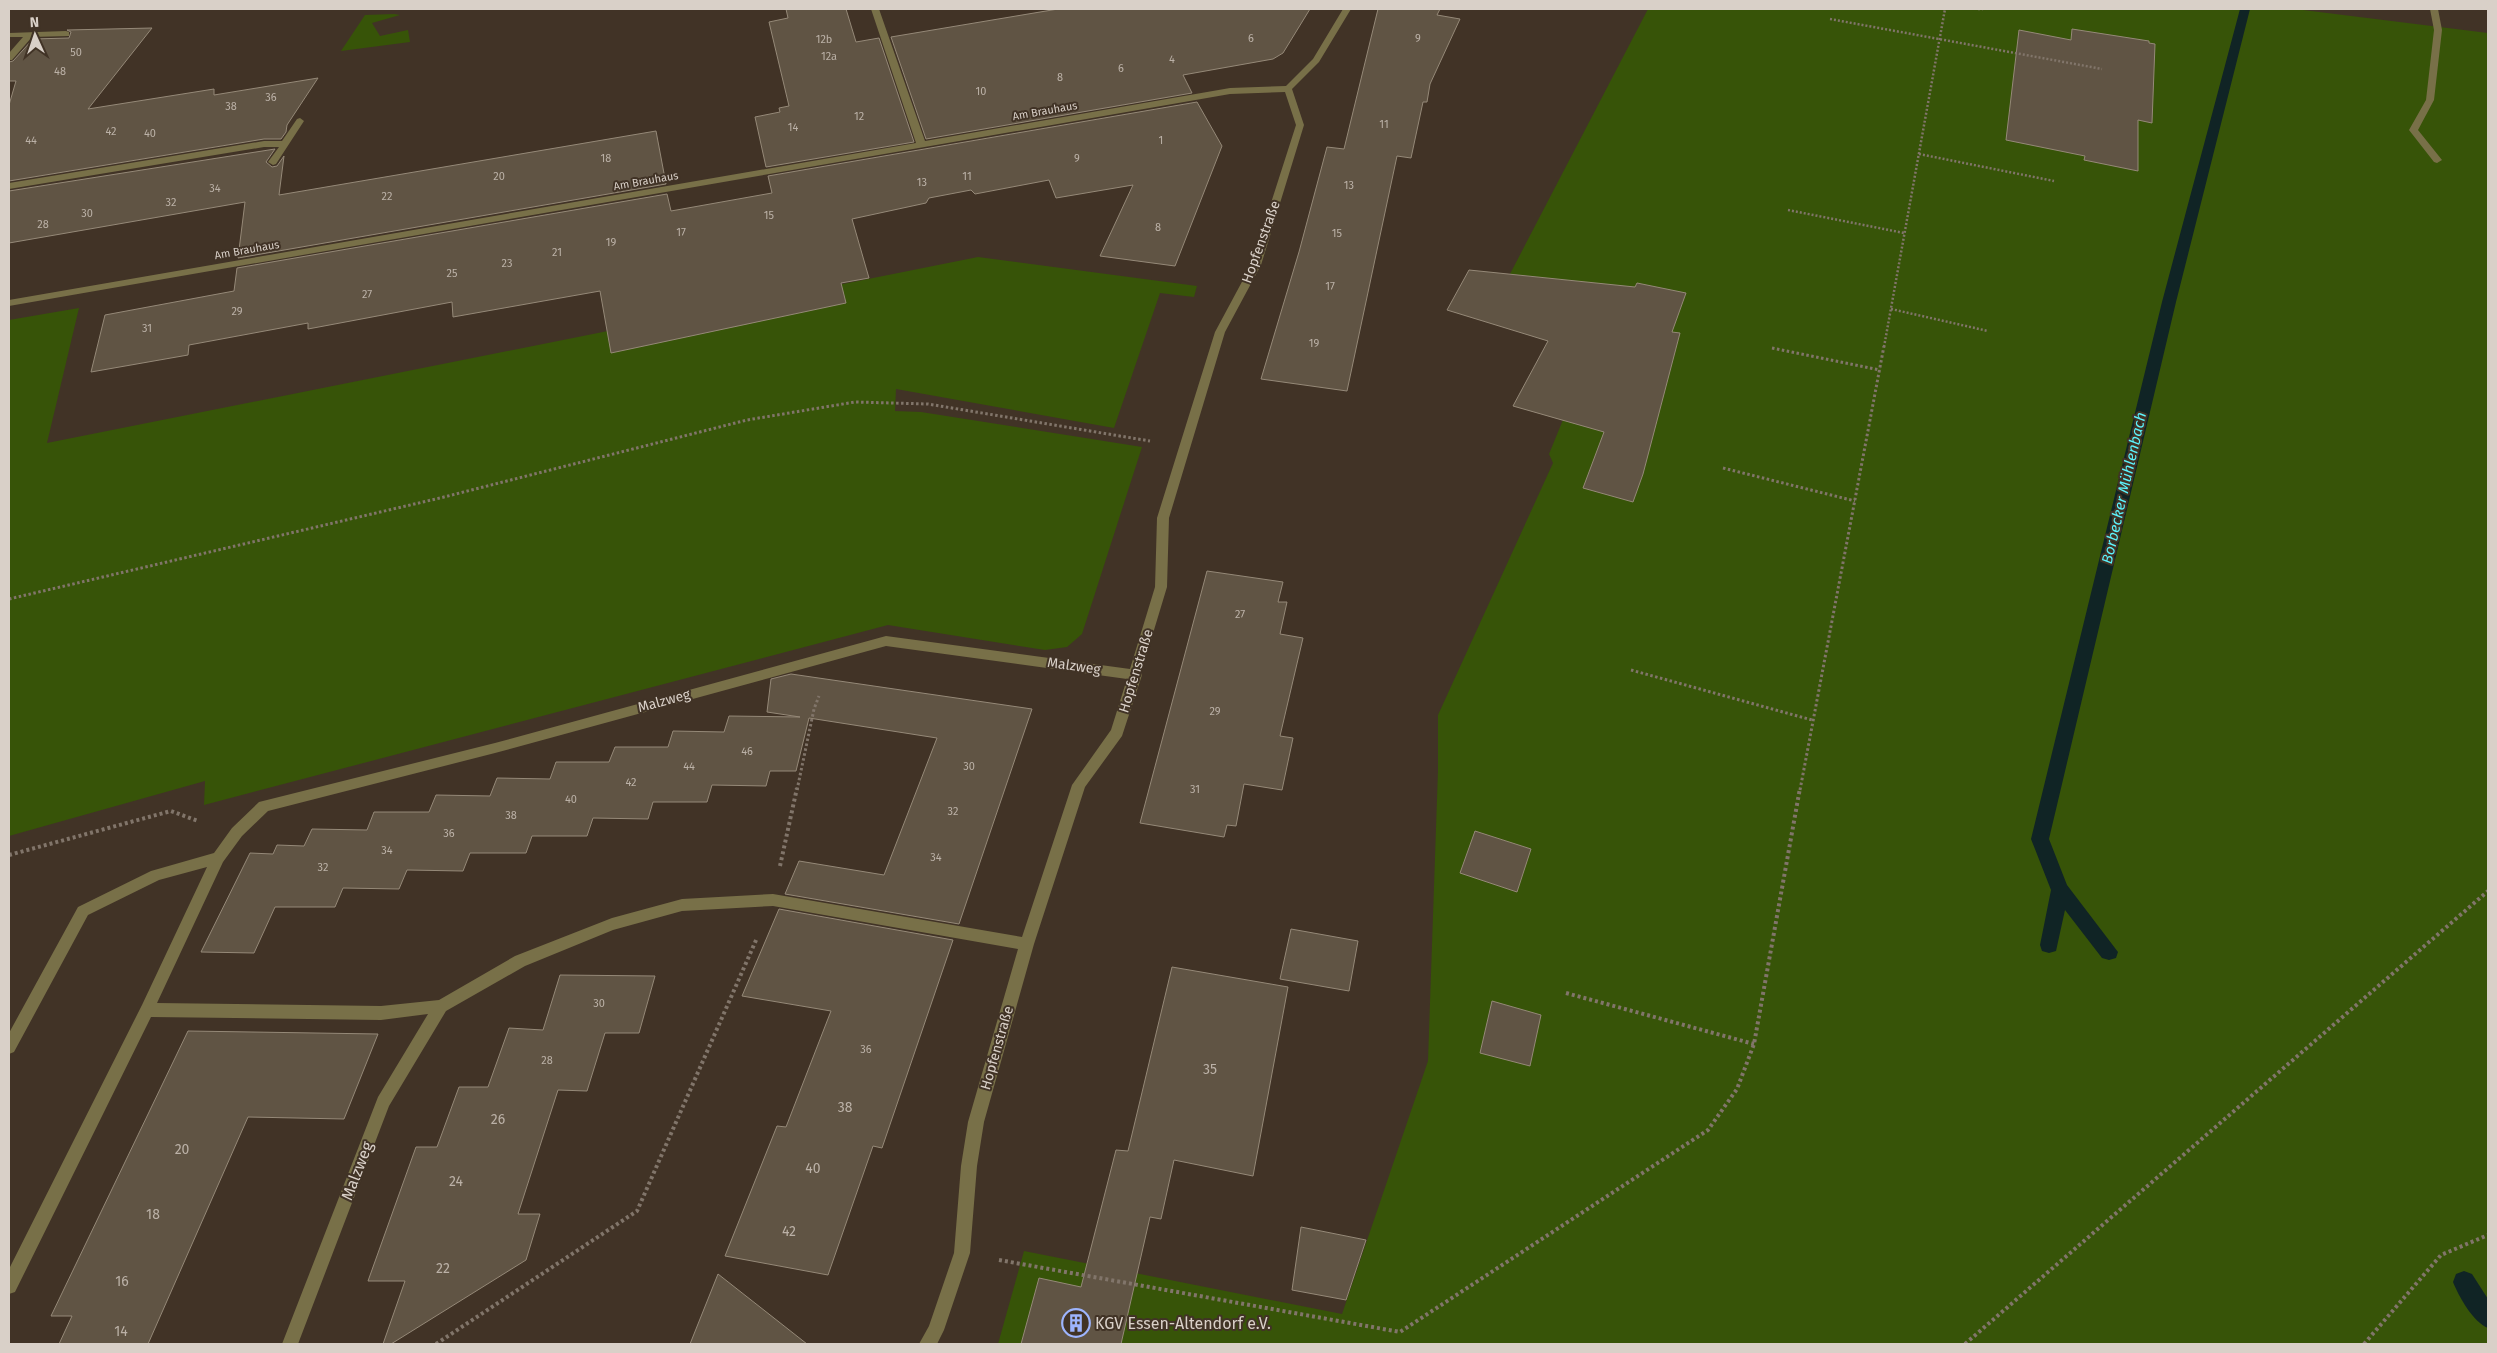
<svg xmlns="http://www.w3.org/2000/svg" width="2497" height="1353" viewBox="0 0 2497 1353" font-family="'Fira Sans',sans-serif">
<rect width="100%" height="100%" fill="#413326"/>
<g fill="#375408">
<path d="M1648 9H2295L2488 33V1344H998L1024 1251 1342 1314 1428 1061 1438 770V715L1553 463 1549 454 1587 361 1579 282 1510 274Z"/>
<path d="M394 14 400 15 372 23 380 36 408 30 410 42 341 51 365 15Z"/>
<path d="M978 257 1197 286 1194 297 1160 293 1114 428 896 389 895 411 921 412 1142 447 1082 634 1067 647 1045 650 888 625 204 805 205 781 9 836V320L79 308 47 443Z"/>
</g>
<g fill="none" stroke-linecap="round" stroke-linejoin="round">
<g fill="#102425" fill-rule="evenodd">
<path d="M2240 9H2250L2176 302 2049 839 2067 885 2118 952 2116 958 2109 960 2102 958 2065 910 2056 951 2049 953 2042 951 2040 945 2051 890 2031 839 2162 302Z"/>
<path d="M2464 1271 2472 1274 2488 1299V1328C2473 1322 2459 1297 2453 1282L2456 1274Z"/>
</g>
</g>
<g fill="#605444" stroke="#958978">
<path d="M786 9H846L856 42 879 38 914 142 766 167 755 117 780 112 779 108 789 106 769 22 788 18Z"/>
<path d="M1058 9H1310L1283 53 1273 59 1183 75 1192 93 926 139 891 37Z"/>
<path d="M1378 9H1440L1437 15 1460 19 1430 84 1427 102H1423L1411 158 1397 156 1347 391 1261 379 1299 252 1327 147 1344 149Z"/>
<path d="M152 28 88 109 214 89V95L318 78 287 125 286 132 281 139H264L9 181V105L16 81H9V62L13 61 33 39 69 38 71 32 67 30Z"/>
<path d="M2072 29 2149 41V43L2155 44 2152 123 2138 120V171L2084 160 2085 156 2006 140 2019 30 2071 40Z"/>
<path d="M1197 102 1222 146 1175 266 1100 256 1133 185 1056 198 1049 180 975 194 971 190 929 198 926 203 852 219 869 278 841 283 846 303 611 353 600 291 453 317 452 302 308 329V323L189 345 188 355 91 372 105 315 234 291 237 268 667 194 671 211 772 193 768 176Z"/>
<path d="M656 131 666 184 238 258 245 202 9 243V191L275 149 266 162 272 167 277 166 284 156 279 195Z"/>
<path d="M1469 270 1635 287 1637 283 1686 293 1672 332 1680 333 1643 474 1633 502 1583 488 1604 432 1513 406 1548 341 1447 310Z"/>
<path d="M1207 571 1283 582 1278 602H1287L1280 634 1303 638 1280 736 1293 738 1282 790 1244 784 1236 826 1227 825 1224 837 1140 823Z"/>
<path d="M791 674 1032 709 959 924 785 894 799 861 884 875 937 738 809 718 796 771H770L766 786 712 785 707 802H653L648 819 593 818 587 836H532L526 853H470L463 871 407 870 399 889 343 888 335 907H275L254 953 201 952 250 853 273 854 277 845 304 846 312 829 367 830 374 812H429L436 795 490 796 497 778 550 779 556 762H609L615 747H668L673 731 724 732 729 716 800 717 767 712 771 679Z"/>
<path d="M1475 831 1531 849 1517 892 1460 873Z"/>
<path d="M779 909 953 940 882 1148 873 1146 828 1275 725 1256 777 1126 786 1127 831 1011 742 996Z"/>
<path d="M1291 929 1358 941 1349 991 1280 979Z"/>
<path d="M1172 967 1288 987 1253 1176 1174 1160 1161 1219 1150 1217 1121 1344H1021L1039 1278 1081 1287 1116 1150 1128 1151Z"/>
<path d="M560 975 655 976 639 1033H605L587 1091 558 1090 518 1214H540L526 1260 391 1344H383L405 1281H368L416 1147H437L459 1087H488L509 1028 543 1030Z"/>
<path d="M1492 1001 1541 1015 1530 1066 1480 1053Z"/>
<path d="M188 1031 378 1034 344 1119 248 1117 148 1344H59L72 1316H51Z"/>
<path d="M1301 1227 1366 1240 1346 1300 1292 1290Z"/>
<path d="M718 1274 807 1344H690Z"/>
</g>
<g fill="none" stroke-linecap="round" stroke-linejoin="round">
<g stroke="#81756a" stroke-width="2.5" stroke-dasharray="2 2" stroke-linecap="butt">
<path d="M1978 9H1983"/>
<path d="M1830 19 2102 69"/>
<path d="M1919 154 2054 181"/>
<path d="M1788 210 1904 233"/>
<path d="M1891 309 1988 331"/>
<path d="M1884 347 1945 9"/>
</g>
<g stroke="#81756a" stroke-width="3" stroke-dasharray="2.5 2.5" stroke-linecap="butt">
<path d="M1772 348 1880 370"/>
<path d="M1723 468 1855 501"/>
<path d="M9 599 440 498 747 420 855 402 928 404 1150 441"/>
<path d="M1631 670 1812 720"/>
<path d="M797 790 814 709 819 696"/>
<path d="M1800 790 1884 346"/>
</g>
<g stroke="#81756a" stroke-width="4" stroke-dasharray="3 3" stroke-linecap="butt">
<path d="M9 855 171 811 198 821"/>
<path d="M780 866 797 788"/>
<path d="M1566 993 1754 1044"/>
<path d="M999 1260 1400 1332 1708 1130 1737 1089 1754 1044 1800 788"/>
<path d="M436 1344 637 1211 757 938"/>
<path d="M1965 1344 2488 891"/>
<path d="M2364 1344 2441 1255 2488 1235"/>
</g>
<g fill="#787048" fill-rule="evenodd">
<path d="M871 9H879L925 141 1230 88 1286 86 1313 59 1343 9H1351L1319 62 1292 89 1304 125 1261 265 1225 332 1169 518 1167 587 1141 673 1142 675 1122 736 1085 787 1034 944 984 1122 977 1166 970 1253 944 1330 937 1344H919L929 1326 954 1253 961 1166 968 1122 1018 949 773 906 682 911 613 930 525 966 446 1011 389 1106 298 1344H282L378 1097 428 1014 381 1020 151 1017 15 1292 9 1294V1269L142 1005 207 867 159 880 88 915 14 1052 9 1054V1033L78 907 151 871 214 853 232 828 259 802 495 743 886 636 1130 669 1155 587 1157 518 1215 332 1251 265 1296 125 1285 92 1230 94 9 306V300L916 143ZM886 646 1127 679 1111 730 1072 785 1022 937 773 894 682 899 612 918 515 956 439 1000 381 1006 157 1003 223 862 242 836 268 811 495 753Z"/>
<path d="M2430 9H2438L2442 30 2434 100 2418 130 2442 160 2437 163 2434 162 2409 130 2426 100 2434 30Z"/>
<path d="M66 31 69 32V36L32 37 12 60H9V53L23 37H9V33Z"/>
<path d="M300 118 304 121 276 164 273 165 268 162 279 147H264L9 189V183L264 141H282L297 119Z"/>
</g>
</g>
<defs>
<symbol id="building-ring" viewBox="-11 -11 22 22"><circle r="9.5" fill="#413326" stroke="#9db4fd" stroke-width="1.5"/><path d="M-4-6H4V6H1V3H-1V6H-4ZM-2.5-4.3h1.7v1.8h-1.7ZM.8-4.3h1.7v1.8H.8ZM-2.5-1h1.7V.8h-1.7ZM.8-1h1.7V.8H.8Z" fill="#9db4fd"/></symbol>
</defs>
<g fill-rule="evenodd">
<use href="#building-ring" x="1060" y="1307" width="32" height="32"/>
</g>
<g text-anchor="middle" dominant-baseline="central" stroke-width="4" stroke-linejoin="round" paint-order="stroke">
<g font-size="11" fill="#bbb1a7">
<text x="1251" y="38">6</text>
<text x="1418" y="38">9</text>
<text x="824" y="39">12b</text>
<text x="76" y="52">50</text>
<text x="829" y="56">12a</text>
<text x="1172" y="59">4</text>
<text x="1121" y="68">6</text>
<text x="60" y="71">48</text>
<text x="1060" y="77">8</text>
<text x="981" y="91">10</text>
<text x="271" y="97">36</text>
<text x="231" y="106">38</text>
<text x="859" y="116">12</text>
<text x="1384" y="124">11</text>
<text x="793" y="127">14</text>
<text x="111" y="131">42</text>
<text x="150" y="133">40</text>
<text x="31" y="140">44</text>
<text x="1161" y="140">1</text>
<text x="606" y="158">18</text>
<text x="1077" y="158">9</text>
<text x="499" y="176">20</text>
<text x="967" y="176">11</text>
<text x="922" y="182">13</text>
<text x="1349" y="185">13</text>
<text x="215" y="188">34</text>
<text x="387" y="196">22</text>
<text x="171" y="202">32</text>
<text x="87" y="213">30</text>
<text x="769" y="215">15</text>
<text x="43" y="224">28</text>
<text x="1158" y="227">8</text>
<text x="681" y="232">17</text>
<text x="1337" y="233">15</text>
<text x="611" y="242">19</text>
<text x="557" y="252">21</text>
<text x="507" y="263">23</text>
<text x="452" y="273">25</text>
<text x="1330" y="286">17</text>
<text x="367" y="294">27</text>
<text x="237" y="311">29</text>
<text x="147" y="328">31</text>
<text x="1314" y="343">19</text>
<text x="1240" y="614">27</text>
<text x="1215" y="711">29</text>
<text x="747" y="751">46</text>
<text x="689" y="766">44</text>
<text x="969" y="766">30</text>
<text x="631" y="782">42</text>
<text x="1195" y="789">31</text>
<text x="571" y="799">40</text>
<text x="953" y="811">32</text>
<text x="511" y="815">38</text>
<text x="449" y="833">36</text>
<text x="387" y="850">34</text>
<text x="936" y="857">34</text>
<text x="323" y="867">32</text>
<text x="599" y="1003">30</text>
<text x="866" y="1049">36</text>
<text x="547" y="1060">28</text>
</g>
<g font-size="11" fill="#d9d0c8" stroke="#413326">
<text transform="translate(1045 111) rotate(-10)">Am Brauhaus</text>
<text transform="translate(646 181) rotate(-10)">Am Brauhaus</text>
<text transform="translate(247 250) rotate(-10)">Am Brauhaus</text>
</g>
<g font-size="14" fill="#d9d0c8" stroke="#413326">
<text transform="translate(1261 242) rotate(-70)">Hopfenstraße</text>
<text transform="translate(1074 666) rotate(8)">Malzweg</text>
<text transform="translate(1136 671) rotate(-73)">Hopfenstraße</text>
<text transform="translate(664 701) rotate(-15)">Malzweg</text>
<text transform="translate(997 1048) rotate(-74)">Hopfenstraße</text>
</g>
<g font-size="14" fill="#bbb1a7">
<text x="1210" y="1069">35</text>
<text x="845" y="1107">38</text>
<text x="498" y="1119">26</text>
<text x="182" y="1149">20</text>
<text x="813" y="1168">40</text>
<text x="456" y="1181">24</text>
<text x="153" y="1214">18</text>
<text x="789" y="1231">42</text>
<text x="443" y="1268">22</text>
<text x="122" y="1281">16</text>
<text x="121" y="1331">14</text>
</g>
<g font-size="15" font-style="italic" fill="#5cf3fc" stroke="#413326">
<text transform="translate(2124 488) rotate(-77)">Borbecker Mühlenbach</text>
</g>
<g font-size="16" fill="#d9d0c8" stroke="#413326">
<text transform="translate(357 1171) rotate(-69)">Malzweg</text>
</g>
<g font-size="16" fill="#d9d0c8" stroke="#413326" text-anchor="start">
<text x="1095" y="1323">KGV Essen-Altendorf e.V.</text>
</g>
</g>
<rect width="2497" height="1353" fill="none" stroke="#d9d0c8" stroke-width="20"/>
<g transform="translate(35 35) rotate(357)" stroke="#413326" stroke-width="4" paint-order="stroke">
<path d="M0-4L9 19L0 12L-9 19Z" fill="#d9d0c8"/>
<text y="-8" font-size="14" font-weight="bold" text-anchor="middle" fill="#d9d0c8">N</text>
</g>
</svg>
